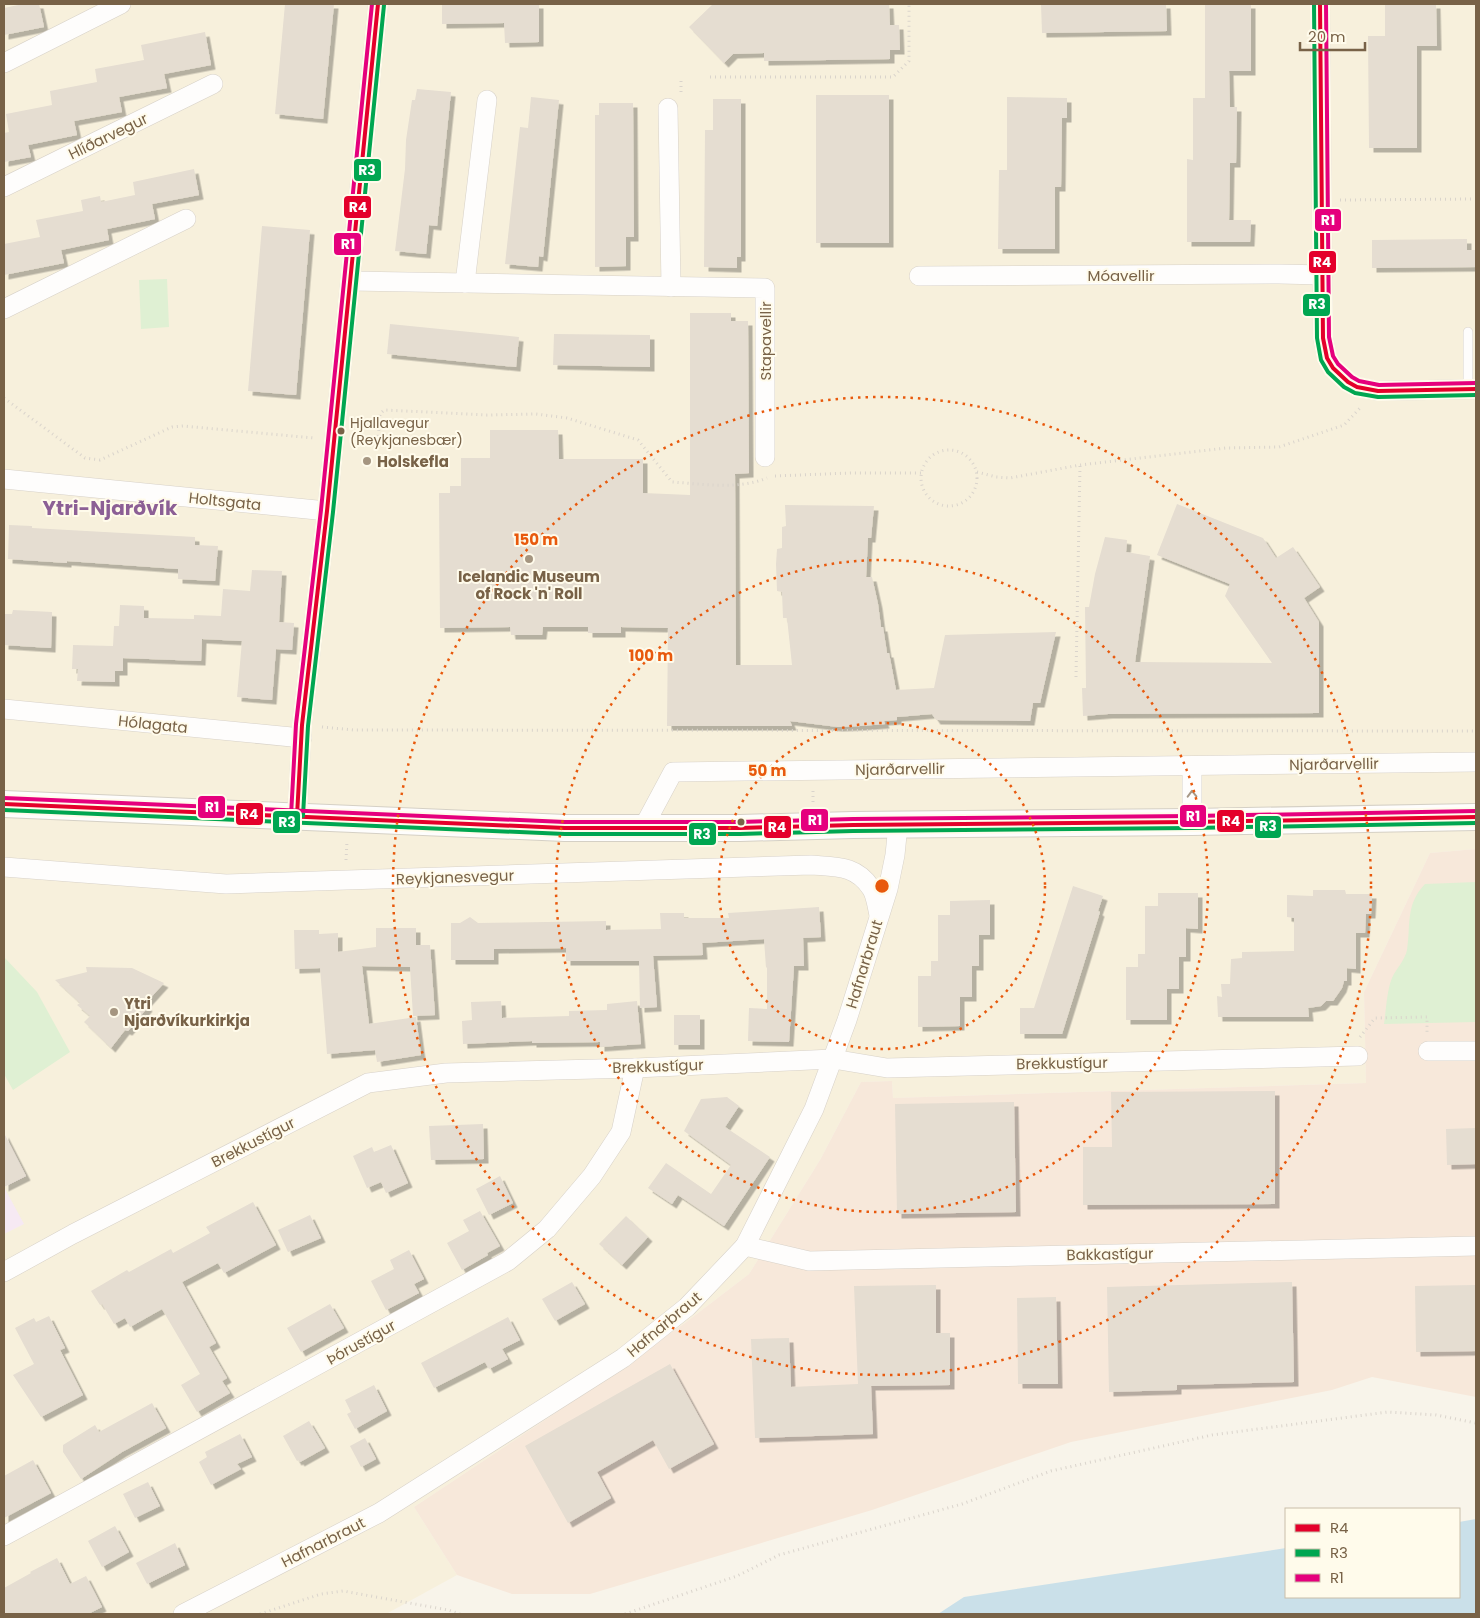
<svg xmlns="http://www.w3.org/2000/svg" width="1480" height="1618" viewBox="0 0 1480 1618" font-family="Poppins,sans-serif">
<defs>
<filter id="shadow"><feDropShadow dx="4.5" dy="4.5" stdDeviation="0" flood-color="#0004"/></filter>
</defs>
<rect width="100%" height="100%" fill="#f8f4ea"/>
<path fill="#f7f0dc" d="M4 4H1476V849L1430 853 1364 992 1366 1083 893 1098 892 1081 861 1082 820 1160 749 1274 685 1323 548 1418 414 1507 457 1575 386 1614H4Z"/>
<path fill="#f7e8da" d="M1476 849V1397L1372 1377 1332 1390 1071 1442 872 1510 590 1594H512L457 1575 414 1507 548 1418 685 1323 749 1274 820 1160 861 1082 892 1081 893 1098 1366 1083 1364 992 1430 853Z"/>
<path fill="#f6e9f3" d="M4 1133 26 1176 4 1187 24 1224 4 1234Z"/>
<g fill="#dff0d3">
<path d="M167 279 169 327 141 329 139 280Z"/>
<path d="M1476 882V1022L1384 1024C1386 1011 1387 989 1392 978 1396 969 1405 960 1407 950 1411 925 1405 905 1425 884Z"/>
<path d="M4 957 37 992 70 1052 13 1090 4 1074Z"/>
</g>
<path fill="#cae0e9" d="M1476 1519V1614H938L964 1597 1286 1548V1597H1459V1522Z"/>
<g fill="#e5ddd1" filter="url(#shadow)">
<path d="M23 4H39L44 27 4 35V8Z"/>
<path d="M285 4H334L323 119 275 114Z"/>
<path d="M442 4H539V42L505 43 504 23 442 24Z"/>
<path d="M713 4H889L890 25H899L900 50H890V59L764 61V53L733 54 724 63 689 27Z"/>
<path d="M1041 4H1166L1167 31 1042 33Z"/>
<path d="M1205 4H1251V71H1229L1230 107H1237L1236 163H1230L1229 220H1251L1250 242H1187V159L1193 160V98H1205Z"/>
<path d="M1385 4H1436L1437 46H1417V148H1369L1368 36H1385Z"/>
<path d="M205 32 211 65 164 74 167 88 119 97 122 112 74 121 77 135 28 145 31 157 4 162V133L9 132 6 114 52 105 50 91 97 82 95 69 144 60 141 45Z"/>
<path d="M417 89 451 92 437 226 429 225 426 254 395 251 405 169 406 140 412 100H415Z"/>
<rect x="816" y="95" width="73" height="148"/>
<path d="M531 97 559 100 543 257 539 256 538 267 505 264 520 127 528 128Z"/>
<path d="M1007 97 1067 98V118H1062L1061 187H1055V249H998L999 170H1007Z"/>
<path d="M713 99H741V257H737V268L704 267 705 130H713Z"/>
<path d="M599 103H633L634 237H626V266L595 267V115H599Z"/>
<path d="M194 169 199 195 152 204 155 219 107 229 109 240 61 250 64 263 4 275V244L40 237 36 220 83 211 81 200 100 196 101 202 135 195 133 182Z"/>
<path d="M262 226 310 230 296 395 248 391Z"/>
<path d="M1467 239V250H1476V267L1372 268V240Z"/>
<path d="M690 313H731V321H748L749 473 735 474 736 665H792L787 618H783L782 592 777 591 776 564 777 549 782 548V527L786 526 785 505 874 506 871 538H868L866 577H872L878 604 881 627H883L887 653H889L896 690 934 688 945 635 1056 632 1040 703H1033L1030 721 936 720 932 714 897 717V720L884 721 885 724 860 726 838 727 790 721 792 726H667L668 628 621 627V633H588V627H543L542 635H511L510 627 440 628 439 493H450V486H461V458H490V430H558L559 459H643V493L690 495Z"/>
<path d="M390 324 519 337 516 367 387 354Z"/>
<path d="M554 334 650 335V367L553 365Z"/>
<path d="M1177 504 1263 538 1276 558 1293 547 1320 587 1304 598 1319 622V713L1108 714 1083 716 1082 688H1086L1085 607H1089L1095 574 1105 537 1127 540 1126 552 1150 556 1135 662 1272 663 1225 596 1230 584 1157 555Z"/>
<path d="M9 525 32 526V528L195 537V545L218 546 215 581 178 579V569L67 561V563L8 559Z"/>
<path d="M252 570 282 571 279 622 294 623 292 650 276 649 272 700 237 697 242 641 202 639 201 661 123 658V671H115V682L77 681 78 669H72L73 645 113 646 114 626H119L120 605 144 606V618L194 619V615L221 616 223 589 250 591Z"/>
<path d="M13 610 52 612 51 648 4 645 5 614H12Z"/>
<path d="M1073 886 1103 896 1098 911 1100 912 1062 1034H1020V1008H1034Z"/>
<path d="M1313 890H1345L1346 894H1372L1371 914H1366L1365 933H1356V969L1347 968V981H1344L1342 988 1333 1001H1326L1321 1006 1308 1008 1309 1017H1218L1217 996 1222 997 1221 984H1230L1231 959 1242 958V952L1294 951V918L1287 917V895L1313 896Z"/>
<path d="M1158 893H1198V929L1186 928V957H1179V989H1167V1020H1126V967H1138V954H1145V906H1158Z"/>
<path d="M990 900V935H979V966H972V997H960V1026L918 1027V976H931V961H938V915H950V901Z"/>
<path d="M819 907 821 937 803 938 804 966H794L789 1042 748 1041 749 1008 767 1009V967L766 968 764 939 702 943 703 955 653 956 657 1007 640 1008 639 961H566V948L494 949V960H451V923H460L470 917 478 923 606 921V930L661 929 660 913H684V918H729L728 913Z"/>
<path d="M376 928H416V945H430L435 1015 413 1016 410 967 362 966 369 1024 416 1017 421 1055 377 1062 375 1050 327 1054 320 968 295 969 294 930H319V934L338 933V952L376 947Z"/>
<path d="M86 967 132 968 164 983 145 1004 148 1007 128 1031 125 1030 111 1048 84 1022 90 1016 77 1005 80 1003 55 980 87 972Z"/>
<path d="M501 1001 502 1018 569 1016V1011L607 1010V1004L637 1001 641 1044 600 1047V1042L532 1043V1041L463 1044 462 1021 472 1020 471 1002Z"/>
<rect x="674" y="1015" width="26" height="30"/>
<path d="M1275 1091V1204L1083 1205V1147H1112L1111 1092Z"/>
<path d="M727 1097 739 1106 725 1127 770 1157 724 1226 678 1195 672 1204 648 1188 666 1163 711 1194 731 1165 684 1131 701 1099Z"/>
<path d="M1014 1102 1016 1212 897 1214 895 1104Z"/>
<path d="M483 1124 484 1159 431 1160 429 1126Z"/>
<path d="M1476 1128V1164L1447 1165 1446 1129Z"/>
<path d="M4 1133 26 1176 4 1187Z"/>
<path d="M391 1145 408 1183 386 1193 381 1182 367 1188 353 1156 372 1147 374 1152Z"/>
<path d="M500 1176 513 1203 489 1215 476 1189Z"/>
<path d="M253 1202 276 1245 224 1273 218 1263 182 1282 216 1343 209 1347 227 1378 222 1381 230 1393 197 1412 181 1385 200 1374 162 1309 130 1327 125 1318 114 1324 102 1304 100 1305 91 1291 127 1270 129 1272 171 1249 173 1253 210 1233 206 1227Z"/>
<path d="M480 1211 500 1246 487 1253 488 1255 462 1270 447 1243 469 1231 463 1220Z"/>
<path d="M310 1215 321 1238 288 1252 278 1230Z"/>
<path d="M626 1216 648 1237 622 1265 599 1244Z"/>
<path d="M409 1250 424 1279 414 1284 419 1293 386 1310 371 1281 394 1269 390 1260Z"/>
<path d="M572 1282 585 1304 555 1321 542 1299Z"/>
<path d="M1292 1282 1294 1382 1177 1385V1390L1109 1392 1107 1287Z"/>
<path d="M936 1285V1333H950V1385L871 1386 873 1434 755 1438 751 1339 789 1338 791 1387 858 1384 854 1286Z"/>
<path d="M1476 1285V1351L1416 1352 1415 1286Z"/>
<path d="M1056 1297 1058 1384H1018L1017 1298Z"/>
<path d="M330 1304 344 1328 301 1352 287 1328Z"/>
<path d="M49 1316 65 1348 60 1350 83 1395 41 1417 13 1375 34 1364 15 1328 34 1318 36 1322Z"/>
<path d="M508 1317 520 1340 502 1349 508 1359 489 1369 485 1362 434 1388 421 1363Z"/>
<path d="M670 1364 714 1444 669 1469 653 1440 597 1472 611 1498 568 1523 525 1446Z"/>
<path d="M374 1385 387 1411 355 1429 347 1414 351 1412 345 1400Z"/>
<path d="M152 1403 166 1428 122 1452 81 1479 63 1452V1445L95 1425 99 1432Z"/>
<path d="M309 1421 325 1448 300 1462 299 1460 297 1461 283 1436Z"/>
<path d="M240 1434 252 1457 237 1464 241 1469 211 1485 199 1462 207 1457 205 1452Z"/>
<path d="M365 1438 376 1459 361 1467 350 1446Z"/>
<path d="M33 1460 51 1493 4 1518V1476Z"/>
<path d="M148 1482 160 1506 135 1518 123 1494Z"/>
<path d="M115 1526 129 1552 102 1567 88 1541Z"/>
<path d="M175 1543 185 1565 147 1584 136 1563Z"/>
<path d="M57 1558 70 1584 86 1576 102 1607 88 1614H4V1588L31 1573 30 1572Z"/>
</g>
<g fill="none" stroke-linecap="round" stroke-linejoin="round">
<defs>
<path id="service" d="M1468 389V332"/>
<g id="minor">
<path d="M1320 4 1323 338 1327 358 1333 368 1348 382 1357 387 1378 391 1476 389"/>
<path d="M4 63 121 4"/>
<path d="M668 108 671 287"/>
<path d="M4 187 213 84"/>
<path d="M919 276 1279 274 1323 275"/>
<path d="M351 281 765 288V457"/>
<path d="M465 283 487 100"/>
<path d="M4 309 186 219"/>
<path d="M4 479 327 511"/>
<path d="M4 709 302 738"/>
<path d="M1192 766V822"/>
<path d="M297 816 302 725 327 511 378 4"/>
<path d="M643 828 673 772 1476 762"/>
<path d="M4 867 226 884 811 865C836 867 856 865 871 888 876 895 877 907 879 915"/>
<path d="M1428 1051H1476"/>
<path d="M745 1246 809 1261 1476 1246"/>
<path d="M4 1272 73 1234 368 1083 446 1073 635 1068 833 1059 887 1068 1358 1056"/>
<path d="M4 1536 508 1261 547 1229 592 1176 621 1132 635 1068"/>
<path d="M183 1614 379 1513 623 1358 687 1307 745 1246 814 1109 847 1020 888 889 895 855 898 825"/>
</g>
<path id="secondary" d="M4 804 565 828H740L853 825 1192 822 1476 817"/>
</defs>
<use href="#service" stroke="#d7d1c8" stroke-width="10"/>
<use href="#minor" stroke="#d7d1c8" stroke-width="20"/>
<use href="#secondary" stroke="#d5d0c5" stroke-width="28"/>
<g stroke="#dad4cc" stroke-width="3" stroke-dasharray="1 4" stroke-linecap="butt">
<path d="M710 77H893L909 61V4"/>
<path d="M681 92V78"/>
<path d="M1340 200 1476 199"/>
<path d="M4 398 85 458 100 460 172 427 183 426 314 438"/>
<path d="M353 441 376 442 378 440 380 414 384 410 487 415 536 414 567 418 638 440 672 482C703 484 738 490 767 478"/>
<circle cx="949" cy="478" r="28"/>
<path d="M977 472 996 477 1010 478 1080 465 1226 448 1279 447 1344 425 1361 407"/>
<path d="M775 476 850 473H921"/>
<path d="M1076 677 1080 465"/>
<path d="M322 727 354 730 1476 731"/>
<path d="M813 802V788"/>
<path d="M346 860 347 841"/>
<path d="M1360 1037 1375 1018 1427 1017V1032"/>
<path d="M260 1614 321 1594 343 1591 448 1610 460 1614"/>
<path d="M625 1614 737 1576 779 1555 962 1504 1051 1471 1212 1435 1388 1412 1436 1415 1476 1423"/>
</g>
<use href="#service" stroke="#fefdfc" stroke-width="9"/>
<use href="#minor" stroke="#fefdfc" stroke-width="19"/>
<use href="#secondary" stroke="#fefdfc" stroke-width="26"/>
<defs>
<g id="bus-1">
<path d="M1320 4 1323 338 1327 358 1333 368 1348 382 1357 387 1378 391 1476 389"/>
<path d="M4 804 565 828H740L853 825 1192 822 1476 817"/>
<path d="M297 816 302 725 327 511 378 4"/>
</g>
<g id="bus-2">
<path d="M1314 4 1317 338 1321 360 1328 372 1344 387 1355 393 1378 397 1476 395"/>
<path d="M4 810 565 834H740L853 831 1192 828 1476 823"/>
<path d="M303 816 308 726 333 512 384 5"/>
</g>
<g id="bus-3">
<path d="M1326 4 1329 337 1333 356 1338 364 1352 377 1359 381 1379 385 1476 383"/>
<path d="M4 798 565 822H740L853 819 1192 816 1476 811"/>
<path d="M291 816 296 724 321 510 372 4"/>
</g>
</defs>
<use href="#bus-1" stroke="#fffbeb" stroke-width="8"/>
<use href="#bus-2" stroke="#fffbeb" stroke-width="8"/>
<use href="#bus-3" stroke="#fffbeb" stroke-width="8"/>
<use href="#bus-1" stroke="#e4002b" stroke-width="4"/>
<use href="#bus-2" stroke="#00a651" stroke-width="4"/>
<use href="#bus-3" stroke="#e5007d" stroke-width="4"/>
</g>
<defs><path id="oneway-chevron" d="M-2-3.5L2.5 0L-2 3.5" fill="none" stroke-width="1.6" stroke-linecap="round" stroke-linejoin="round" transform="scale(1.25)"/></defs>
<use stroke="#a79886" href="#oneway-chevron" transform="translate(1192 794) rotate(-91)"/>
<g fill="none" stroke="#e8590c" stroke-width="2.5" stroke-dasharray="2.5 5">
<circle cx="882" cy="886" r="163"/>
<circle cx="882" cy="886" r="326"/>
<circle cx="882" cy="886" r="489"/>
</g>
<g fill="#786247" stroke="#fffbeb" stroke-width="2">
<circle cx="341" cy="431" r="4.5"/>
<circle cx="741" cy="822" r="4.5"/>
</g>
<g fill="#a59580" stroke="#fffbeb" stroke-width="2">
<circle cx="367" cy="461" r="5"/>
<circle cx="529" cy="559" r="5"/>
<circle cx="114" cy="1012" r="5"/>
</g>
<g text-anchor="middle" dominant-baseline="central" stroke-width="4" stroke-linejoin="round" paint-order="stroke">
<g font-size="14" fill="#786247" stroke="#fffbeb" text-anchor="start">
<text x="350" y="423">Hjallavegur<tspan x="350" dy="17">(Reykjanesbær)</tspan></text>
</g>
<g font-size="15" fill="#786247" stroke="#fffbeb">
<text transform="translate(108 136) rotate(-26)">Hlíðarvegur</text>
<text x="1121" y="275">Móavellir</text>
<text transform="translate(765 341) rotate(-90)">Stapavellir</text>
<text transform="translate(225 501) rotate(6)">Holtsgata</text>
<text transform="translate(153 724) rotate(6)">Hólagata</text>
<text transform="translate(1334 764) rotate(-1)">Njarðarvellir</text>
<text transform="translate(900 769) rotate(-1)">Njarðarvellir</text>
<text transform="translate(455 877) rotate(-2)">Reykjanesvegur</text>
<text transform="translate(864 964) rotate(-73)">Hafnarbraut</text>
<text transform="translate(1062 1063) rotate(-1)">Brekkustígur</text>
<text transform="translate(658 1066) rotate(-2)">Brekkustígur</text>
<text transform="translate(253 1142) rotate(-27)">Brekkustígur</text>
<text transform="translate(1110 1254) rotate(-1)">Bakkastígur</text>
<text transform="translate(664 1324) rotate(-40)">Hafnarbraut</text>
<text transform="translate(361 1342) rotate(-29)">Þórustígur</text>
<text transform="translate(323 1542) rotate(-27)">Hafnarbraut</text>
</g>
<g font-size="15" font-weight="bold" fill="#786247" stroke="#fffbeb" text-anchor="start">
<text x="377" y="461">Holskefla</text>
<text x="529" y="576" text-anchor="middle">Icelandic Museum<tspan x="529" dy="17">of Rock 'n' Roll</tspan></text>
<text x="124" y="1003">Ytri<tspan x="124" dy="17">Njarðvíkurkirkja</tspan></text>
</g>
<g font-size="20" font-weight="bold" fill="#8c5f95" stroke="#fffbeb">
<text x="110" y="508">Ytri-Njarðvík</text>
</g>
</g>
<circle cx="882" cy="886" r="8" fill="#e8590c" stroke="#fffbeb" stroke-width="2.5"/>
<g font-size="15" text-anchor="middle" font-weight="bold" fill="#e8590c" stroke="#fffbeb" stroke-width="4" stroke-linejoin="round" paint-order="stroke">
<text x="536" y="545">150 m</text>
<text x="651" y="661">100 m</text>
<text x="767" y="776">50 m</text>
</g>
<g stroke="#fffbeb" stroke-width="2">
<rect x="353" y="158" width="29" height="24" rx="5" fill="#00a651"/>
<rect x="343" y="195" width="29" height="24" rx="5" fill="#e4002b"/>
<rect x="1314" y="208" width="28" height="24" rx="5" fill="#e5007d"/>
<rect x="333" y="232" width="29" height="24" rx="5" fill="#e5007d"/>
<rect x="1308" y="250" width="29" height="24" rx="5" fill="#e4002b"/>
<rect x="1302" y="293" width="29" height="24" rx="5" fill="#00a651"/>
<rect x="197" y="795" width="29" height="24" rx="5" fill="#e5007d"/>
<rect x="235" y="802" width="29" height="24" rx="5" fill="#e4002b"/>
<rect x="1179" y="804" width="28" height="24" rx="5" fill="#e5007d"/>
<rect x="800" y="808" width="29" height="24" rx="5" fill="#e5007d"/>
<rect x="1216" y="809" width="29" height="24" rx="5" fill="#e4002b"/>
<rect x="272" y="810" width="29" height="24" rx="5" fill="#00a651"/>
<rect x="1254" y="815" width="28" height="24" rx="5" fill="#00a651"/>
<rect x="763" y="815" width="29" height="24" rx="5" fill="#e4002b"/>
<rect x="688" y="822" width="29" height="24" rx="5" fill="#00a651"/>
</g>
<g font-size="14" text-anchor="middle" font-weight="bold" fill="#fff">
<text x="367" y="175">R3</text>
<text x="358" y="212">R4</text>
<text x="1328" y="225">R1</text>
<text x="348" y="249">R1</text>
<text x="1322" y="267">R4</text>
<text x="1317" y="309">R3</text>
<text x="212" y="812">R1</text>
<text x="249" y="819">R4</text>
<text x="1193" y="821">R1</text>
<text x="815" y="825">R1</text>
<text x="1231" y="826">R4</text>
<text x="287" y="827">R3</text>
<text x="1268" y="831">R3</text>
<text x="777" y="832">R4</text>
<text x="702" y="839">R3</text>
</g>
<rect width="1480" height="1618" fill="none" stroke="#786247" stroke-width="10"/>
<rect x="1285" y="1508" width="175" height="90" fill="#fffbeb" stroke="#c9bea9"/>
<rect x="1295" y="1524" width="25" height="8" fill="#e4002b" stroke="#c9bea9"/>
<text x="1330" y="1533" font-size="15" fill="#786247">R4</text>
<rect x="1295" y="1549" width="25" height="8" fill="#00a651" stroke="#c9bea9"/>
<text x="1330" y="1558" font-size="15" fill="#786247">R3</text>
<rect x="1295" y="1574" width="25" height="8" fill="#e5007d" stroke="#c9bea9"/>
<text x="1330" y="1583" font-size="15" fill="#786247">R1</text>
<path d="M1300 42v8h65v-8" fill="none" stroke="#786247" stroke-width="2.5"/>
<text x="1308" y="42" font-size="15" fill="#786247" stroke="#fffbeb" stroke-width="4" paint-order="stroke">20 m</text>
</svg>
